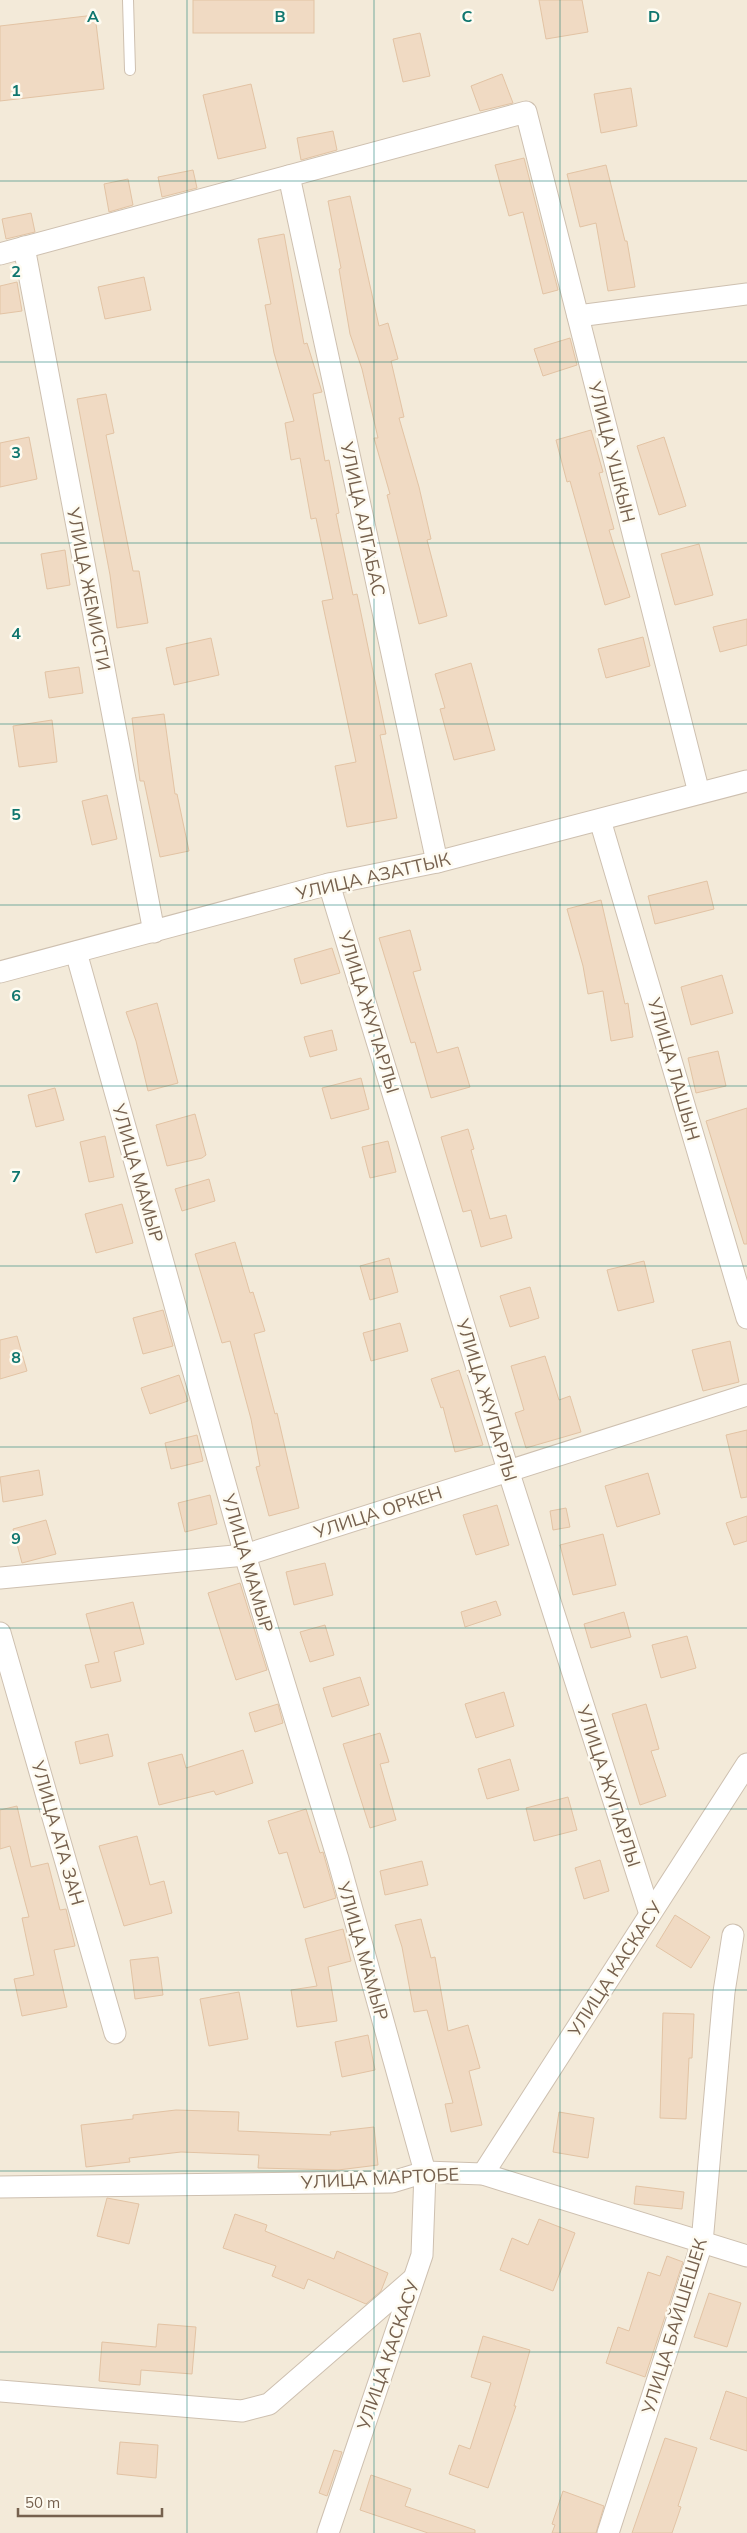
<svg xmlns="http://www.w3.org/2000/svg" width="747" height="2533" viewBox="0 0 747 2533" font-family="Mulish,sans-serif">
<rect width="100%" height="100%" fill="#fcf7ea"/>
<rect fill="#f3ead9" x="0" y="0" width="747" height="2533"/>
<g fill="#f0dac3" stroke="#e2c3a4">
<rect x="193" y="0" width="121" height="33"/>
<path d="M539 0H582L588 32 546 39Z"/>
<path d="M95 15 104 89 0 101V26Z"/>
<path d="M420 33 430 76 403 82 393 39Z"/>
<path d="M502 74 513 103 480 111 471 86Z"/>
<path d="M251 84 266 148 218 159 203 95Z"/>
<path d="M631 88 637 126 601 133 594 94Z"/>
<path d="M333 131 337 150 301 160 297 138Z"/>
<path d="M524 158 558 290 543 294 523 212 509 216 495 165Z"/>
<path d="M606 165 625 241H627L635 287 608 291 596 223 580 227 567 174Z"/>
<path d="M193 170 197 188 162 197 158 177Z"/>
<path d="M128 179 133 205 109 212 104 184Z"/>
<path d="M350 196 379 326 388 323 398 359 391 361 404 417 399 418 419 487 431 539 427 540 447 616 419 624 387 495 390 494 374 438H378L362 369 350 334 339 269 341 268 328 201Z"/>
<path d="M31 213 35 232 6 239 2 219Z"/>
<path d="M284 234 304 344 307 343 322 392 313 394 325 461 329 460 339 513 336 514 353 595 357 594 386 734 380 735 397 818 347 827 335 766 356 762 322 601 333 599 316 518 311 519 300 458 291 460 285 423 294 421 274 353 265 305 271 304 258 239Z"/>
<path d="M144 277 151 310 105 319 98 287Z"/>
<path d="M17 282 22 311 0 314V286Z"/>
<path d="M570 338 577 365 543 376 534 349Z"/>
<path d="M106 394 114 433 106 435 133 571H139L148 623 117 628 110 575 77 399Z"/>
<path d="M591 430 603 472 599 473 614 529 609 530 630 597 605 605 570 481 567 482 556 440Z"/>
<path d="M29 437 37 479 0 487V443Z"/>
<path d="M664 437 686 506 659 515 637 446Z"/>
<path d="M699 544 713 595 675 605 661 554Z"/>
<path d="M65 550 70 585 47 589 41 554Z"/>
<path d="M747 619V645L720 652 713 627Z"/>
<path d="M643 637 650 666 606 678 598 649Z"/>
<path d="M211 638 219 675 174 685 166 648Z"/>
<path d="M471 663 495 750 454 760 440 709 445 708 435 674Z"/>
<path d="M79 667 83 693 49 698 45 672Z"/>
<path d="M164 714 175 794H177L189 851 160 857 144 781H140L132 718Z"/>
<path d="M52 720 57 762 19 767 13 726Z"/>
<path d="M107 795 117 839 92 845 82 801Z"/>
<path d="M707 881 714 909 655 924 648 896Z"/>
<path d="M601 900 625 1004 628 1003 633 1037 611 1041 603 991 588 994 583 966 567 909Z"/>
<path d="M410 930 421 970 413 972 437 1053 458 1047 470 1087 431 1098 415 1042 411 1043 379 938Z"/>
<path d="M332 948 340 973 301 984 294 959Z"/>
<path d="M722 975 733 1013 691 1025 681 987Z"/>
<path d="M157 1003 178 1083 148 1091 136 1041 126 1012Z"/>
<path d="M332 1030 337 1050 310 1057 304 1037Z"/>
<path d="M718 1051 726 1086 696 1093 688 1058Z"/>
<path d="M361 1078 369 1109 331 1119 322 1088Z"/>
<path d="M55 1088 64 1120 36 1127 28 1095Z"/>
<path d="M747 1108V1244H744L706 1121Z"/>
<path d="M195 1114 206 1155 202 1158 167 1166 156 1125Z"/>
<path d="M468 1129 474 1149 471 1150 490 1219 506 1215 512 1238 481 1247 471 1210 463 1212 441 1137Z"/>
<path d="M105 1136 114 1177 89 1182 80 1142Z"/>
<path d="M388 1141 396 1172 370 1178 362 1147Z"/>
<path d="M209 1179 215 1201 182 1211 175 1189Z"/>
<path d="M122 1204 133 1243 96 1253 85 1214Z"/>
<path d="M235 1242 250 1293 253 1292 265 1331 254 1334 275 1414 277 1413 299 1508 269 1516 256 1467 260 1466 251 1419 230 1341 222 1343 195 1254Z"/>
<path d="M389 1258 398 1292 370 1300 360 1266Z"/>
<path d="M644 1261 654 1302 618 1311 607 1270Z"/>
<path d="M530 1287 539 1318 510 1327 500 1296Z"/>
<path d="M163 1310 173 1346 143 1354 133 1318Z"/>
<path d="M400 1323 408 1351 371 1361 363 1333Z"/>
<path d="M17 1336 27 1371 0 1379V1340Z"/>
<path d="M730 1341 739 1382 703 1391 692 1350Z"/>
<path d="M545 1356 559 1400 570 1396 581 1432 526 1448 515 1413 524 1410 511 1366Z"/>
<path d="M459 1370 483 1445 455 1452 443 1407 441 1408 431 1379Z"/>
<path d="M179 1375 188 1401 150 1414 141 1388Z"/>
<path d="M747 1430V1497L741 1498 726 1435Z"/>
<path d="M197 1435 203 1461 171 1469 165 1443Z"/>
<path d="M39 1470 43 1495 3 1502 0 1477Z"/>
<path d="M648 1473 660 1514 617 1527 605 1486Z"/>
<path d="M210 1495 217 1524 185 1532 178 1503Z"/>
<path d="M497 1505 509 1545 476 1555 463 1515Z"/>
<path d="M566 1508 570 1527 553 1530 550 1511Z"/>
<path d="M747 1516V1541L734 1545 726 1523Z"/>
<path d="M46 1520 56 1554 22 1563 13 1529Z"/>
<path d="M603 1534 616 1585 573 1595 560 1545Z"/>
<path d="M325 1563 333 1595 294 1605 286 1572Z"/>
<path d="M240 1583 267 1670 236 1680 208 1593Z"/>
<path d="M496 1601 501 1615 465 1627 461 1612Z"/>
<path d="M133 1602 144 1644 114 1652 121 1681 91 1688 85 1665 99 1662 86 1614Z"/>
<path d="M624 1612 631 1637 591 1648 584 1624Z"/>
<path d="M325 1625 334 1655 310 1662 300 1632Z"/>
<path d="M687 1636 696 1668 661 1678 652 1645Z"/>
<path d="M360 1677 369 1705 332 1717 323 1688Z"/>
<path d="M504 1692 514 1726 476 1738 465 1704Z"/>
<path d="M278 1704 283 1723 255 1732 249 1713Z"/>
<path d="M646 1704 659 1749 651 1751 666 1796 640 1805 612 1714Z"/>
<path d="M380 1733 389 1762 380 1764 396 1820 370 1828 343 1744Z"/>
<path d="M108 1734 113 1756 80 1764 75 1742Z"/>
<path d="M243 1750 253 1783 216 1795 214 1791 159 1805 148 1763 182 1754 186 1768Z"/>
<path d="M510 1759 519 1790 487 1799 478 1769Z"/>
<path d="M568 1797 577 1830 534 1841 526 1808Z"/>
<path d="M17 1806 31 1867 48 1863 60 1910 66 1909 75 1946 54 1950 67 2007 22 2016 14 1979 34 1975 22 1918 29 1917 10 1846 0 1849V1810Z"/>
<path d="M306 1809 320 1853 323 1852 336 1898 304 1908 287 1852 279 1854 268 1821Z"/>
<path d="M137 1836 150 1885 164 1881 172 1913 124 1926 99 1846Z"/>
<path d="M600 1860 609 1891 584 1899 575 1868Z"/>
<path d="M422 1861 428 1885 385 1895 380 1871Z"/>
<path d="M675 1915 710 1937 691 1968 656 1946Z"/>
<path d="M421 1919 431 1958 435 1957 448 2031 468 2025 480 2068 469 2071 482 2125 451 2132 445 2104 453 2103 427 2010 414 2012 402 1947 395 1925Z"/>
<path d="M343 1929 351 1961 328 1967 337 2021 297 2027 291 1990 317 1986 305 1939Z"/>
<path d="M158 1957 163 1995 135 1999 130 1960Z"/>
<path d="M239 1992 248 2039 209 2046 200 1999Z"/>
<path d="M663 2013 694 2014 692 2058H689L686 2119 660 2118Z"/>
<path d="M368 2035 375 2070 342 2077 335 2042Z"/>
<path d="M176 2110 239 2112 238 2131 331 2135 330 2132 374 2127 378 2165 338 2170 258 2168 259 2155 181 2152 129 2158 130 2162 86 2167 81 2125 133 2119V2115Z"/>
<path d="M559 2112 594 2118 588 2158 553 2152Z"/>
<path d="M636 2186 684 2192 682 2209 634 2204Z"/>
<path d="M107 2198 139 2204 129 2244 97 2236Z"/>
<path d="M235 2214 267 2225 265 2231 334 2259 337 2251 388 2273 381 2291 366 2304 308 2279 304 2289 272 2276 276 2266 223 2248Z"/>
<path d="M539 2219 575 2233 553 2291 500 2270 512 2238 528 2245Z"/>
<path d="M667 2256 683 2262 645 2377 606 2363 618 2327 629 2331 648 2272 660 2276Z"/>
<path d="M709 2293 741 2303 727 2347 694 2337Z"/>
<path d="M158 2324 196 2327 192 2374 141 2370 140 2385 99 2381 102 2342 156 2347Z"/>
<path d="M483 2336 530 2350 514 2406H516L488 2488 449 2474 459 2445 470 2449 491 2383 471 2377Z"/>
<path d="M726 2391 747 2398V2451L710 2439Z"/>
<path d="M665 2438 697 2448 678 2506 681 2507 672 2533H632Z"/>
<path d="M120 2442 158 2445 156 2478 117 2474Z"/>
<path d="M334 2450 342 2452 327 2496 319 2493Z"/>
<path d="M371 2475 411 2489 405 2506 475 2530V2533H428L360 2510Z"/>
<path d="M563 2491 604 2506 596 2533H552L555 2525 552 2524Z"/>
</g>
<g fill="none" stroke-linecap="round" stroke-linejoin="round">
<defs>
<path id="service" d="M128 0 130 70"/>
<g id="minor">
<path d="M289 176 437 862"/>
<path d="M24 247 154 932"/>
<path d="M0 254 526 112 699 793"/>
<path d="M578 316 747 294"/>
<path d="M600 820 747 1318"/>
<path d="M329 884 508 1470 650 1914"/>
<path d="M76 952 245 1555 338 1859 425 2172 422 2255 328 2533"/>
<path d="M0 972 329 884 437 862 747 781"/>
<path d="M0 1578 245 1555 747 1395"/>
<path d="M0 1633 115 2033"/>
<path d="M483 2174 747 1764"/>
<path d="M0 2187 392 2182 425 2172 483 2174 747 2256"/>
<path d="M0 2391 242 2411 269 2404 412 2280"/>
<path d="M608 2533 702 2243 724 1992 733 1935"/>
</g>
</defs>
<use href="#service" stroke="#cec0b0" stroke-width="12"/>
<use href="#minor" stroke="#cec0b0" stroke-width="23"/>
<use href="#service" stroke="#fff" stroke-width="10"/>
<use href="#minor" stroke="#fff" stroke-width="21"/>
</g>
<path fill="none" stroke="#0f766e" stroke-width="1" stroke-opacity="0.55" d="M187 0V2533M374 0V2533M560 0V2533M0 181H747M0 362H747M0 543H747M0 724H747M0 905H747M0 1086H747M0 1266H747M0 1447H747M0 1628H747M0 1809H747M0 1990H747M0 2171H747M0 2352H747"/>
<g text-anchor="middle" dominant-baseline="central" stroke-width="5" stroke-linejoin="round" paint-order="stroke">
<g font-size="18" fill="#76614e" stroke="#fefbf1">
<text transform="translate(612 452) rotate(76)">УЛИЦА УШКЫН</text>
<text transform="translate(363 519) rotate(78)">УЛИЦА АЛГАБАС</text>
<text transform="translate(89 589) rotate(79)">УЛИЦА ЖЕМИСТИ</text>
<text transform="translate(373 876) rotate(-13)">УЛИЦА АЗАТТЫК</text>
<text transform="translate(369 1012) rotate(73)">УЛИЦА ЖУПАРЛЫ</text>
<text transform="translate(674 1069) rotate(74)">УЛИЦА ЛАШЫН</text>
<text transform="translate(138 1173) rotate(74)">УЛИЦА МАМЫР</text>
<text transform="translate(487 1400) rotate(73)">УЛИЦА ЖУПАРЛЫ</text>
<text transform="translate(378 1512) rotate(-18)">УЛИЦА ОРКЕН</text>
<text transform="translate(248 1563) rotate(74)">УЛИЦА МАМЫР</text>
<text transform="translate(609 1786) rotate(72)">УЛИЦА ЖУПАРЛЫ</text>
<text transform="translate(58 1833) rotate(74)">УЛИЦА АТА ЗАН</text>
<text transform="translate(363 1951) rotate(74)">УЛИЦА МАМЫР</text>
<text transform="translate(615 1969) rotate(-57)">УЛИЦА КАСКАСУ</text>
<text transform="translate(380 2178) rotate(-3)">УЛИЦА МАРТОБЕ</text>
<text transform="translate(674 2326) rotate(-73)">УЛИЦА БАЙШЕШЕК</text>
<text transform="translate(388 2355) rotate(-71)">УЛИЦА КАСКАСУ</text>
</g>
</g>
<g font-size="16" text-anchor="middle" font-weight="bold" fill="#0f766e" stroke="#fefbf1" stroke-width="5" stroke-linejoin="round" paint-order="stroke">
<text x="93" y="22">A</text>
<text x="280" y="22">B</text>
<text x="467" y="22">C</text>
<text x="654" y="22">D</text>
<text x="16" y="96">1</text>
<text x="16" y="277">2</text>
<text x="16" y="458">3</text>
<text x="16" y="639">4</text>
<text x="16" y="820">5</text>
<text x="16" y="1001">6</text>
<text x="16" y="1182">7</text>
<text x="16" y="1363">8</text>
<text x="16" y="1544">9</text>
</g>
<path d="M18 2508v8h144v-8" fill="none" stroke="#76614e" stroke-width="2.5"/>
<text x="25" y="2508" font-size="15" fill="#76614e" stroke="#fefbf1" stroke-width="4" paint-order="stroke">50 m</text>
</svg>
